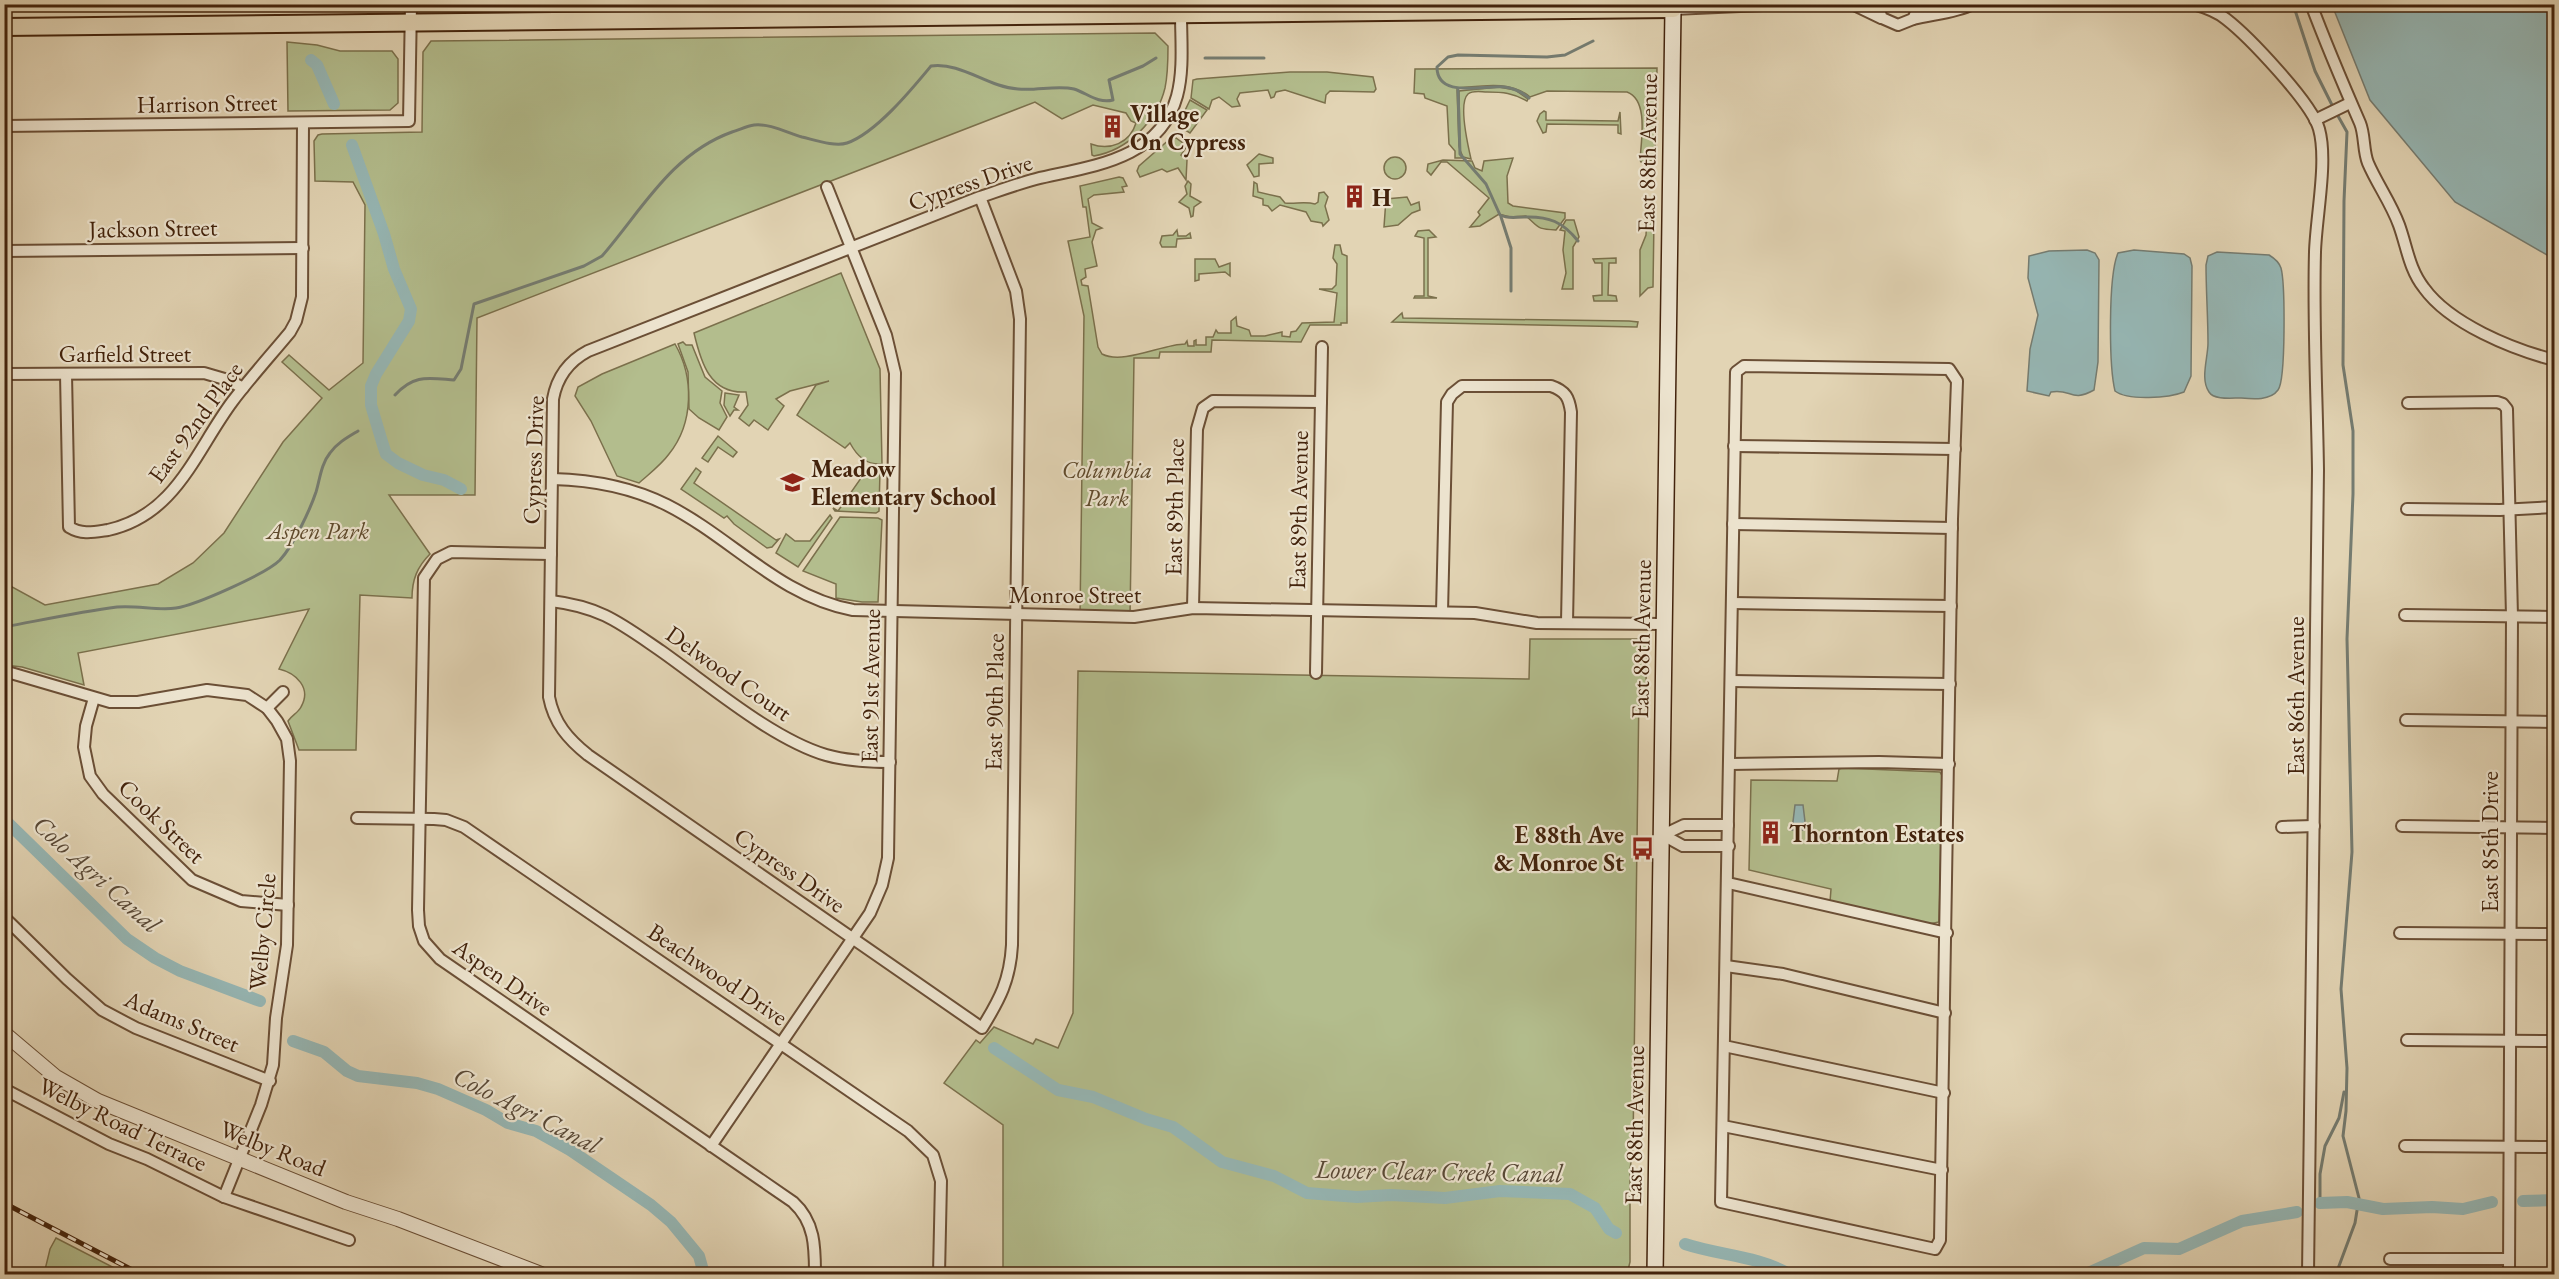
<svg xmlns="http://www.w3.org/2000/svg" width="2559" height="1279" viewBox="0 0 2559 1279" font-family="'EB Garamond',serif">
<rect width="100%" height="100%" fill="#e2d4b4"/>
<filter id="stains"><feTurbulence type="fractalNoise" baseFrequency=".00333" numOctaves="4"/><feColorMatrix values="0 0 0 0 .2 0 0 0 0 .09 0 0 0 0 .02 0 0 0 .5 -.17"/></filter>
<radialGradient id="worn" r=".72"><stop offset=".6" stop-color="#630" stop-opacity="0"/><stop offset="1" stop-color="#630" stop-opacity=".3"/></radialGradient>
<g fill="#b3bd8d" stroke="#7b704c" stroke-width="1.5">
<path d="M1155 33 1168 46C1168 60 1168 74 1165 88 1157 121 1128 150 1094 156L1092 155 1091 144C1110 151 1130 143 1136 123L1131 121 1126 113 1093 105 1062 119 1035 102 477 318 475 495H389L430 554C417 567 412 580 412 598L360 595 356 750H299L288 721C292 715 298 713 301 707 312 688 296 673 279 669L309 609 78 653 84 685 22 667 5 665V583L45 605 158 584 193 563 224 533 283 442 322 398 282 362 289 355 329 390 363 363 365 205 353 182 315 181 314 141 318 135 322 134 422 132 423 52 431 41Z"/>
<path d="M287 42 317 45 340 51H392L398 59V103L390 110 288 111Z"/>
<path d="M1657 68 1655 158 1649 162H1641L1640 160C1641 141 1649 100 1627 92L1547 91 1530 97C1510 80 1482 86 1457 88L1459 146 1462 158H1455V151L1449 144 1447 106 1425 98 1424 94 1414 93 1415 69Z"/>
<path d="M1290 72H1327L1373 77 1376 89 1374 92 1330 91 1326 95 1325 103 1285 90 1276 92 1274 97 1271 98 1268 90 1240 93 1237 99 1240 106 1232 107 1219 97 1212 100 1209 109 1191 98 1193 80 1197 79Z"/>
<path d="M1499 87 1515 90 1528 99 1527 101C1513 93 1503 92 1487 92 1481 92 1473 90 1468 94 1458 103 1468 146 1471 159L1463 157 1460 150 1459 91Z"/>
<path d="M1190 100 1207 110 1190 133 1182 128 1181 119Z"/>
<path d="M1544 111 1546 112V120L1618 121 1620 112 1621 134 1618 133V125L1547 124 1546 132 1543 133 1537 121 1540 114Z"/>
<path d="M1171 138H1176L1187 146 1181 155 1187 160 1186 180 1178 168 1167 172 1162 169 1140 177 1137 171 1139 166Z"/>
<path d="M1259 154 1273 158V163L1259 164V176L1254 177 1247 165Z"/>
<circle cx="1395" cy="168" r="11"/>
<path d="M1513 158 1507 176 1508 203 1513 206 1565 213V218L1556 230C1536 229 1540 228 1526 216L1510 217 1499 214 1480 226 1470 227 1480 215 1478 212 1489 198 1447 162H1441L1431 175 1427 171 1428 164 1443 160 1472 161 1475 168 1482 171 1484 161Z"/>
<path d="M1119 177 1123 178 1127 186 1122 187 1124 192 1094 195 1088 199 1092 223 1102 228 1096 230 1092 242 1097 266 1085 269 1086 277 1081 280 1082 285 1088 286 1098 347 1102 354C1123 365 1163 344 1185 344L1187 341 1188 346H1194V341L1196 340V345H1206V337H1213L1216 330 1218 333H1231V321L1236 317 1237 326 1249 330 1251 336H1265L1282 332V336L1290 337 1291 332 1296 331 1302 323 1334 322 1337 293 1319 289H1332L1336 285 1337 264 1333 258 1335 245H1340L1342 254 1347 256V323H1341V325H1310L1301 342 1212 340 1211 352H1160L1159 358H1134L1130 617 1080 616 1084 316 1068 241 1090 237 1086 207H1083L1080 186Z"/>
<path d="M1188 181 1191 184 1190 196 1201 202 1194 207 1193 216 1191 217 1189 208 1179 202 1187 194 1185 186Z"/>
<path d="M1254 182 1257 184 1258 192 1280 197 1285 203C1296 204 1305 201 1315 204L1318 202 1319 193 1324 192 1328 197 1325 206 1329 220 1323 226 1322 223 1311 221 1306 212 1280 205 1272 211 1268 206 1263 205V199L1253 196Z"/>
<path d="M1407 197 1411 205 1419 202 1420 210 1412 213 1398 225 1384 227 1386 199Z"/>
<path d="M1647 219H1654L1653 287 1648 288 1640 296V250L1646 235Z"/>
<path d="M1566 220H1574L1579 237 1573 247V289H1562L1566 273 1563 250 1565 231 1560 230Z"/>
<path d="M1177 230 1178 236H1186L1190 233 1191 238 1177 239 1176 247H1162L1160 243 1162 236 1173 235Z"/>
<path d="M1429 230 1436 237 1428 238V296L1437 298H1414L1415 296H1424V238L1415 236 1418 231Z"/>
<path d="M1616 258V263H1609L1608 295 1616 296 1617 301H1594L1593 296 1602 295V263H1595L1593 259Z"/>
<path d="M1195 259H1215L1219 267 1230 263V276L1225 272 1199 274V280L1195 281Z"/>
<path d="M841 273 880 369 882 464C866 465 857 456 850 443L845 448 797 415 816 385 829 381 790 391 776 399 784 406 768 430 754 420 749 426 739 418 748 405 746 392C710 394 701 363 694 333Z"/>
<path d="M1402 313 1403 318 1629 321 1638 322 1637 327 1392 322Z"/>
<path d="M683 342 686 345H692L705 377 722 391 720 403 727 417 719 430 699 418 689 409 688 372 678 344Z"/>
<path d="M675 344C694 377 694 423 669 454 661 465 649 474 639 483L617 476 591 421 575 396 578 387 602 374Z"/>
<path d="M725 393 739 395 734 407 738 410H734L730 416 724 405Z"/>
<path d="M718 436 737 452 733 457 718 447 708 462 702 458Z"/>
<path d="M696 468 701 472 694 483 776 540 779 539 772 547 767 548 734 524 727 516 724 518 681 489Z"/>
<path d="M868 468 880 470 879 511 876 513 835 511 833 508 838 511Z"/>
<path d="M830 515 832 518 798 567 776 553 786 534 795 541H810Z"/>
<path d="M840 517 878 518 882 520 878 602H862L836 598V584L803 571Z"/>
<path d="M1530 639H1642L1647 644 1646 682 1639 689 1633 1146 1630 1170V1262L1627 1274H1003V1125L944 1083 976 1040 980 1043 994 1027 1033 1044 1036 1039 1058 1048 1073 1013 1078 671 1529 679Z"/>
<path d="M1842 768 1940 772 1943 777 1939 922 1929 924 1830 902 1831 889 1749 870 1751 780 1837 781 1839 769Z"/>
<path d="M56 1238 126 1274H44L50 1249Z"/>
</g>
<g fill="#96b7b5" stroke="#757c71" stroke-width="1.5">
<path d="M2332 5H2554V259L2455 202 2370 100Z"/>
<path d="M2087 250 2095 253 2099 260 2098 362 2094 390C2071 403 2071 388 2051 392L2049 396 2027 391 2030 349 2038 315 2028 278 2029 256 2049 251Z"/>
<path d="M2134 250 2184 254 2190 258 2192 266 2191 376 2184 392C2169 398 2128 401 2115 391 2109 366 2108 276 2118 253Z"/>
<path d="M2217 252 2269 255C2274 258 2279 262 2281 268 2285 283 2286 380 2278 390 2270 401 2252 399 2240 398 2231 398 2214 400 2209 392 2200 379 2208 358 2208 343 2208 317 2206 291 2206 265L2208 256Z"/>
<path d="M1795 805H1803L1806 830H1792Z"/>
</g>
<g fill="none" stroke-linecap="round" stroke-linejoin="round">
<g stroke="#757c71" stroke-width="3">
<path d="M2293 4 2315 71 2332 105"/>
<path d="M1205 58H1264"/>
<path d="M1458 90 1460 154 1486 184 1500 215C1508 219 1515 217 1524 217 1549 216 1563 222 1578 241"/>
<path d="M1529 98C1522 92 1513 88 1504 87 1483 85 1437 99 1437 67L1448 57 1458 55 1547 57 1565 55 1593 41"/>
<path d="M1501 217 1511 248V291"/>
<path d="M395 395C414 374 428 378 454 380L461 369 474 304 584 266 602 256C642 210 671 154 732 132 739 130 747 126 754 125 769 123 788 133 802 137 815 140 835 147 847 143 876 133 912 89 931 66 962 62 987 87 1018 89 1036 91 1057 85 1074 89 1087 93 1098 104 1113 100L1109 80 1143 66 1156 58"/>
<path d="M4 627C42 620 79 612 117 607 137 605 158 611 176 608 196 605 266 574 280 560 293 546 310 510 316 492 320 479 321 464 330 453 337 443 348 437 358 431"/>
<path d="M2320 1203V1174L2325 1146 2339 1118 2344 1092"/>
<path d="M2336 1274 2355 1223 2359 1198 2343 1136 2346 1111 2347 1068 2341 989 2352 852 2347 639 2353 494V431L2343 365 2344 201 2347 132 2338 116"/>
</g>
<g stroke="#96b7b5" stroke-width="12">
<path d="M311 60 317 65 334 104"/>
<path d="M352 145 384 234 394 269 411 309 409 321 376 374 371 386V405L383 445 386 454 398 463 423 475 444 480 461 489"/>
<path d="M4 819 127 939 155 958 180 971 260 1001"/>
<path d="M293 1041 324 1052 347 1071 358 1076 417 1083 438 1089 486 1110 508 1123 536 1131 570 1150 651 1205 671 1222 699 1256 704 1274"/>
<path d="M994 1048 1058 1090 1093 1097 1146 1119 1173 1127 1222 1162 1274 1176 1307 1193 1357 1197 1391 1195 1445 1198 1500 1191 1570 1194 1595 1208 1609 1229 1616 1233"/>
<path d="M2523 1201 2554 1200"/>
<path d="M2320 1203 2347 1202 2383 1209 2432 1207 2463 1209 2492 1202"/>
<path d="M1685 1244C1718 1255 1758 1256 1789 1274"/>
<path d="M2086 1274 2144 1248 2179 1249 2242 1221 2297 1212"/>
</g>
<defs>
<g id="minor">
<path d="M1852 4 1881 18"/>
<path d="M1876 4 1882 18 1898 25 1913 19 1920 4"/>
<path d="M2193 4C2204 7 2216 11 2226 19 2248 36 2312 103 2319 129 2328 161 2316 217 2315 252 2313 324 2317 397 2318 470L2308 1274"/>
<path d="M2311 4C2326 44 2343 84 2360 123 2365 135 2363 151 2368 163 2377 184 2391 203 2399 225 2407 247 2409 269 2424 288 2450 324 2512 349 2554 360"/>
<path d="M1673 9 1787 4"/>
<path d="M1913 19C1933 14 1955 13 1973 4"/>
<path d="M2315 120 2350 103"/>
<path d="M4 126 409 121 411 4"/>
<path d="M980 197 1016 291 1020 319 1012 945C1010 980 1000 999 982 1028L588 755C568 739 554 723 549 697L553 399C557 377 569 361 588 351L980 197C998 191 1017 184 1036 179 1090 166 1159 161 1177 96 1184 70 1181 40 1181 14"/>
<path d="M4 251 303 248"/>
<path d="M1744 366 1949 369 1957 381 1952 519 1940 1240 1935 1249 1721 1202 1736 372Z"/>
<path d="M4 374 204 373 228 380 243 388"/>
<path d="M66 374 69 527C82 535 94 532 108 530 176 515 195 452 232 402 250 378 271 355 290 332L296 321 302 297 303 123"/>
<path d="M2408 403 2497 402 2503 404 2507 409 2512 616 2509 1274"/>
<path d="M1734 446 1955 449"/>
<path d="M553 479C593 480 631 487 667 505 732 538 779 596 853 610L1134 617 1193 608 1475 613 1537 623 1665 624"/>
<path d="M2407 509 2500 510 2554 507"/>
<path d="M1733 524 1952 528"/>
<path d="M551 554 451 552 437 559 424 578 418 910 419 926 424 941 440 959 793 1202C815 1222 815 1247 815 1274"/>
<path d="M551 601C601 607 620 623 661 651 708 684 772 739 826 755 847 761 869 762 890 762"/>
<path d="M1732 603 1951 606"/>
<path d="M1193 608 1197 429 1203 408 1213 401 1321 402"/>
<path d="M1442 612 1447 402 1452 394 1462 386H1551C1566 391 1569 398 1571 412L1567 623"/>
<path d="M2405 615 2554 617"/>
<path d="M4 671 110 702H138L207 690 247 695 267 708 277 721 287 739 290 761 287 945 276 1018 273 1065 261 1105 224 1197"/>
<path d="M1316 673 1322 347"/>
<path d="M1732 681 1950 684"/>
<path d="M94 698 86 726 84 747 90 776 103 794 192 880 241 901 288 905"/>
<path d="M267 708 283 692"/>
<path d="M2406 720 2554 722"/>
<path d="M1730 764 1879 762 1949 764"/>
<path d="M357 818 434 819 446 820 464 827 908 1131 933 1155 941 1181 939 1274"/>
<path d="M2402 826 2554 828"/>
<path d="M2282 827 2314 826"/>
<path d="M1663 835 1683 846H1729"/>
<path d="M1663 835 1684 825H1728"/>
<path d="M1728 883 1947 933"/>
<path d="M4 917 67 979 102 1010 136 1028 270 1081"/>
<path d="M2400 933 2554 934"/>
<path d="M1726 966 1783 974 1945 1013"/>
<path d="M2407 1040 2554 1041"/>
<path d="M1724 1046 1944 1093"/>
<path d="M4 1089 109 1144 147 1159 224 1197 349 1240"/>
<path d="M1723 1126 1942 1170"/>
<path d="M711 1146 870 913 882 885 888 858 895 373 886 335 827 187"/>
<path d="M2405 1146 2554 1147"/>
<path d="M2390 1259H2509"/>
</g>
<path id="tertiary" d="M4 1033 56 1077 98 1101 346 1202 398 1219 541 1274"/>
<path id="secondary" d="M1655 1274 1673 9"/>
<path id="primary" d="M4 27 1673 9V4"/>
</defs>
<use href="#minor" stroke="#6b4f36" stroke-width="14"/>
<use href="#tertiary" stroke="#6b4f36" stroke-width="16"/>
<use href="#secondary" stroke="#43230c" stroke-width="18"/>
<use href="#primary" stroke="#43230c" stroke-width="20"/>
<use href="#minor" stroke="#ece3ce" stroke-width="10"/>
<use href="#tertiary" stroke="#ece3ce" stroke-width="14"/>
<use href="#secondary" stroke="#ece3ce" stroke-width="15"/>
<use href="#primary" stroke="#e2d4b4" stroke-width="16"/>
<defs>
<path id="rail" d="M4 1203 140 1274"/>
</defs>
<use href="#rail" stroke="#43230c" stroke-width="5"/>
<use href="#rail" stroke="#ece3ce" stroke-width="3" stroke-dasharray="9" stroke-linecap="butt"/>
</g>
<defs>
<symbol id="building-bare" viewBox="-9 -9 18 18"><path d="M-4-6H4V6H1V3H-1V6H-4ZM-2.5-4.3h1.7v1.8h-1.7ZM.8-4.3h1.7v1.8H.8ZM-2.5-1h1.7V.8h-1.7ZM.8-1h1.7V.8H.8Z" fill="#8f2418" stroke="#ece3ce" stroke-width="2.5" paint-order="stroke"/></symbol>
<symbol id="school-bare" viewBox="-9 -9 18 18"><path d="M0-5L7-2L0 1L-7-2ZM-4 1L0 2.5L4 1V4Q0 6-4 4Z" fill="#8f2418" stroke="#ece3ce" stroke-width="2.5" paint-order="stroke"/></symbol>
<symbol id="bus-bare" viewBox="-9 -9 18 18"><path d="M-5-6H5V4H4V6H2V4H-2V6H-4V4H-5ZM-3.5-4V0h7V-4ZM-3.5 1.2v1.5H-2V1.2ZM2 1.2v1.5H3.5V1.2Z" fill="#8f2418" stroke="#ece3ce" stroke-width="2.5" paint-order="stroke"/></symbol>
</defs>
<g fill-rule="evenodd">
<use href="#building-bare" x="1096" y="110" width="33" height="33"/>
<use href="#building-bare" x="1338" y="180" width="33" height="33"/>
<use href="#school-bare" x="776" y="466" width="33" height="33"/>
<use href="#building-bare" x="1754" y="816" width="33" height="33"/>
<use href="#bus-bare" x="1626" y="832" width="33" height="33"/>
</g>
<g text-anchor="middle" dominant-baseline="central" stroke-width="4.5" stroke-linejoin="round" paint-order="stroke">
<g font-size="24" fill="#43230c" stroke="#ece3ce">
<text transform="translate(207 103) rotate(-1)">Harrison Street</text>
<text transform="translate(1647 153) rotate(-89)">East 88th Avenue</text>
<text transform="translate(970 182) rotate(-19)">Cypress Drive</text>
<text transform="translate(153 228) rotate(-1)">Jackson Street</text>
<text x="125" y="353">Garfield Street</text>
<text transform="translate(195 422) rotate(-54)">East 92nd Place</text>
<text transform="translate(533 460) rotate(-88)">Cypress Drive</text>
<text transform="translate(1174 507) rotate(-89)">East 89th Place</text>
<text transform="translate(1298 510) rotate(-89)">East 89th Avenue</text>
<text x="1075" y="594">Monroe Street</text>
<text transform="translate(1641 639) rotate(-89)">East 88th Avenue</text>
<text transform="translate(729 673) rotate(35)">Delwood Court</text>
<text transform="translate(870 686) rotate(-89)">East 91st Avenue</text>
<text transform="translate(2295 696) rotate(-90)">East 86th Avenue</text>
<text transform="translate(994 702) rotate(-89)">East 90th Place</text>
<text transform="translate(162 821) rotate(44)">Cook Street</text>
<text transform="translate(2489 842) rotate(-90)">East 85th Drive</text>
<text transform="translate(790 870) rotate(35)">Cypress Drive</text>
<text transform="translate(262 932) rotate(-85)">Welby Circle</text>
<text transform="translate(718 974) rotate(34)">Beachwood Drive</text>
<text transform="translate(503 977) rotate(35)">Aspen Drive</text>
<text transform="translate(182 1021) rotate(23)">Adams Street</text>
<text transform="translate(123 1124) rotate(26)">Welby Road Terrace</text>
<text transform="translate(1634 1125) rotate(-89)">East 88th Avenue</text>
<text transform="translate(273 1148) rotate(22)">Welby Road</text>
</g>
<g font-size="24" font-weight="bold" fill="#43230c" stroke="#ece3ce" text-anchor="start">
<text x="1130" y="113">Village<tspan x="1130" dy="28">On Cypress</tspan></text>
<text x="1372" y="197">H</text>
<text x="811" y="468">Meadow<tspan x="811" dy="28">Elementary School</tspan></text>
<text x="1789" y="833">Thornton Estates</text>
<text x="1624" y="834" text-anchor="end">E 88th Ave<tspan x="1624" dy="28">&amp; Monroe St</tspan></text>
</g>
<g font-size="24" font-style="italic" fill="#5f4a2c" stroke="#ece3ce">
<text x="1107" y="469">Columbia<tspan x="1107" dy="28">Park</tspan></text>
<text x="318" y="530">Aspen Park</text>
</g>
<g font-size="26" font-style="italic" fill="#584836" stroke="#ece3ce">
<text transform="translate(97 874) rotate(42)">Colo Agri Canal</text>
<text transform="translate(527 1110) rotate(27)">Colo Agri Canal</text>
<text transform="translate(1439 1171) rotate(1)">Lower Clear Creek Canal</text>
</g>
</g>
<rect width="2559" height="1279" fill="none" stroke="#e2d4b4" stroke-width="24"/>
<rect x="6" y="6" width="2547" height="1267" fill="none" stroke="#43230c" stroke-width="3"/>
<rect x="12" y="12" width="2535" height="1255" fill="none" stroke="#43230c" stroke-width="1.5"/>
<rect width="100%" height="100%" filter="url(#stains)"/>
<rect width="100%" height="100%" fill="url(#worn)"/>
</svg>
